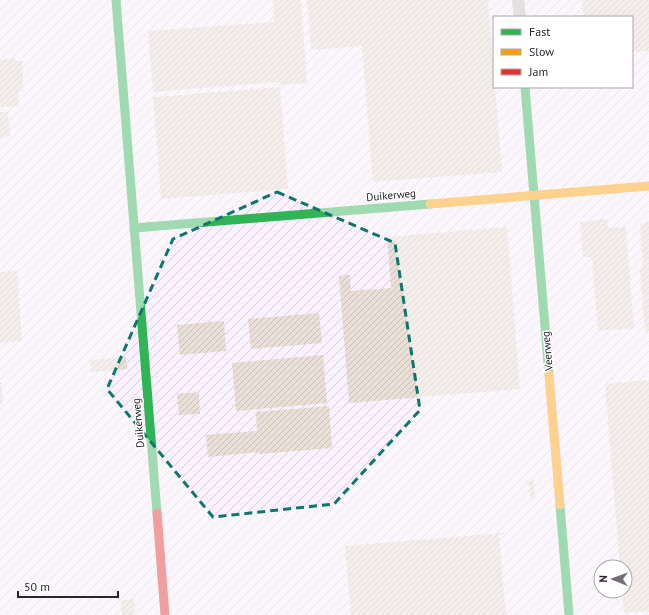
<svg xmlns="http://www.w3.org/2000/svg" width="649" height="615" viewBox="0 0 649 615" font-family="'PT Sans',sans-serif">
<defs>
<pattern id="industrial-furrows" width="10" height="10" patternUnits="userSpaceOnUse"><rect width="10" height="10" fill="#f9f1fd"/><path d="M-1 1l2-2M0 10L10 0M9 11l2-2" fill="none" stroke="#d6ced9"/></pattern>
<pattern id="building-hatch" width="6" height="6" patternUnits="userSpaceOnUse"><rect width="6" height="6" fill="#e9dfd7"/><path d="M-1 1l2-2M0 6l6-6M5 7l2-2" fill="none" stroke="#c8bfb9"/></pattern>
</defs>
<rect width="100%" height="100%" fill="#fbf9fc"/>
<path fill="url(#industrial-furrows)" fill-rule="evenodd" d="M0 0H649V615H0ZM494 17H632V87H494ZM601 567H625V591H601Z"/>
<g fill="url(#building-hatch)">
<path d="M273 0H301L307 83 279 85V82L153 92 148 31 274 22Z"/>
<path d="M307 0H488L494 71V87H495L502 172 373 182 362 46 311 50Z"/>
<path d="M582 0H649V51L632 52V17H583Z"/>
<path d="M16 58V61H23V91H18L19 106 0 107V60Z"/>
<path d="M280 87 288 189 161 199 153 97Z"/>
<path d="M0 112H8L10 136 0 137Z"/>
<path d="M607 219 608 228 626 227 634 328 598 331 592 257H583L580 222Z"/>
<path d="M645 222H649V332H645L640 269H643L640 224H645Z"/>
<path d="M507 227 520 389 349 403 339 276 350 275 351 291 391 288 387 237Z"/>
<path d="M17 271 22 341 0 343V272Z"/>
<path d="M319 313 322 343 251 349 248 319Z"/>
<path d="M224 321 226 351 180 355 177 325Z"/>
<path d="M323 355 327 403 236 411 232 363Z"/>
<path d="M126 357 127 369 91 372 90 360Z"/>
<path d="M649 380V611L624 613 622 591H625V567H620L605 384Z"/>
<path d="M0 382H1L3 404H0Z"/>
<path d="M199 392 200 414 179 415 177 394Z"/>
<path d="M329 406 332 448 259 454V452L208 457 206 435 257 431 256 412Z"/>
<path d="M534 480 535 498H530L529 485H527L526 481Z"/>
<path d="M504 533V534L499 535 506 615H351L345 546Z"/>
<path d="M134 599 135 615H122L121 600Z"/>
</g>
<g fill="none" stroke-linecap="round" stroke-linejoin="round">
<path stroke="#c5c2bf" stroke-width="12" d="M518 0 520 17"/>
<g stroke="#30b455" stroke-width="9">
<path d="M116 0 157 513"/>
<path d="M525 87 549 375"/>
<path d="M134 228 430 204"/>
<path d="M560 505 569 615"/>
</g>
<g stroke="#ff9f0a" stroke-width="9">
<path d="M430 204 649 186"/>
<path d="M549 375 560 505"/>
</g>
<path stroke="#e5322d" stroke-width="9" d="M157 513 165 615"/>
</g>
<path d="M0 0H649V615H0ZM277 192 395 243 420 410 334 504 213 517 107 389 173 239Z" fill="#fbf9fc" fill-opacity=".55" fill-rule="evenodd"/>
<path fill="none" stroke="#0f766e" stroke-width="3" stroke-dasharray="8 5" stroke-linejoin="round" d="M277 192 395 243 420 410 334 504 213 517 107 389 173 239Z"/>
<g text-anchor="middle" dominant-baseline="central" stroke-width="3" stroke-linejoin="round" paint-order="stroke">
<g font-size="11" fill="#2b242d" stroke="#fff">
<text transform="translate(391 195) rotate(-5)">Duikerweg</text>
<text transform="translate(547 351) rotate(-95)">Veerweg</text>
<text transform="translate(138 423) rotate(-95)">Duikerweg</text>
</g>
</g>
<rect x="493" y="16" width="140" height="72" fill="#ffffff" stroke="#aaa7ab"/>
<rect x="501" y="29" width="20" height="6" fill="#30b455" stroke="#aaa7ab"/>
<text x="529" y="36" font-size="12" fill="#2b242d">Fast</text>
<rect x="501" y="49" width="20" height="6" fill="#ff9f0a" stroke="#aaa7ab"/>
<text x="529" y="56" font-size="12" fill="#2b242d">Slow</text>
<rect x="501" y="69" width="20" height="6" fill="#e5322d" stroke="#aaa7ab"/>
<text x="529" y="76" font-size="12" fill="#2b242d">Jam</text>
<g transform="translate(613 579) rotate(271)"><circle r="19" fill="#ffffff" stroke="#aaa7ab"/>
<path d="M0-3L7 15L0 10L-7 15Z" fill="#746f75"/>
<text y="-6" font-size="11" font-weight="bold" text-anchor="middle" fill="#2b242d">N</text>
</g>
<path d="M18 591v6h100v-6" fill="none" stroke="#2b242d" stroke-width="2"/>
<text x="24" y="591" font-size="12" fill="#2b242d" stroke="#ffffff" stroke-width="3" paint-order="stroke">50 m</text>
</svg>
